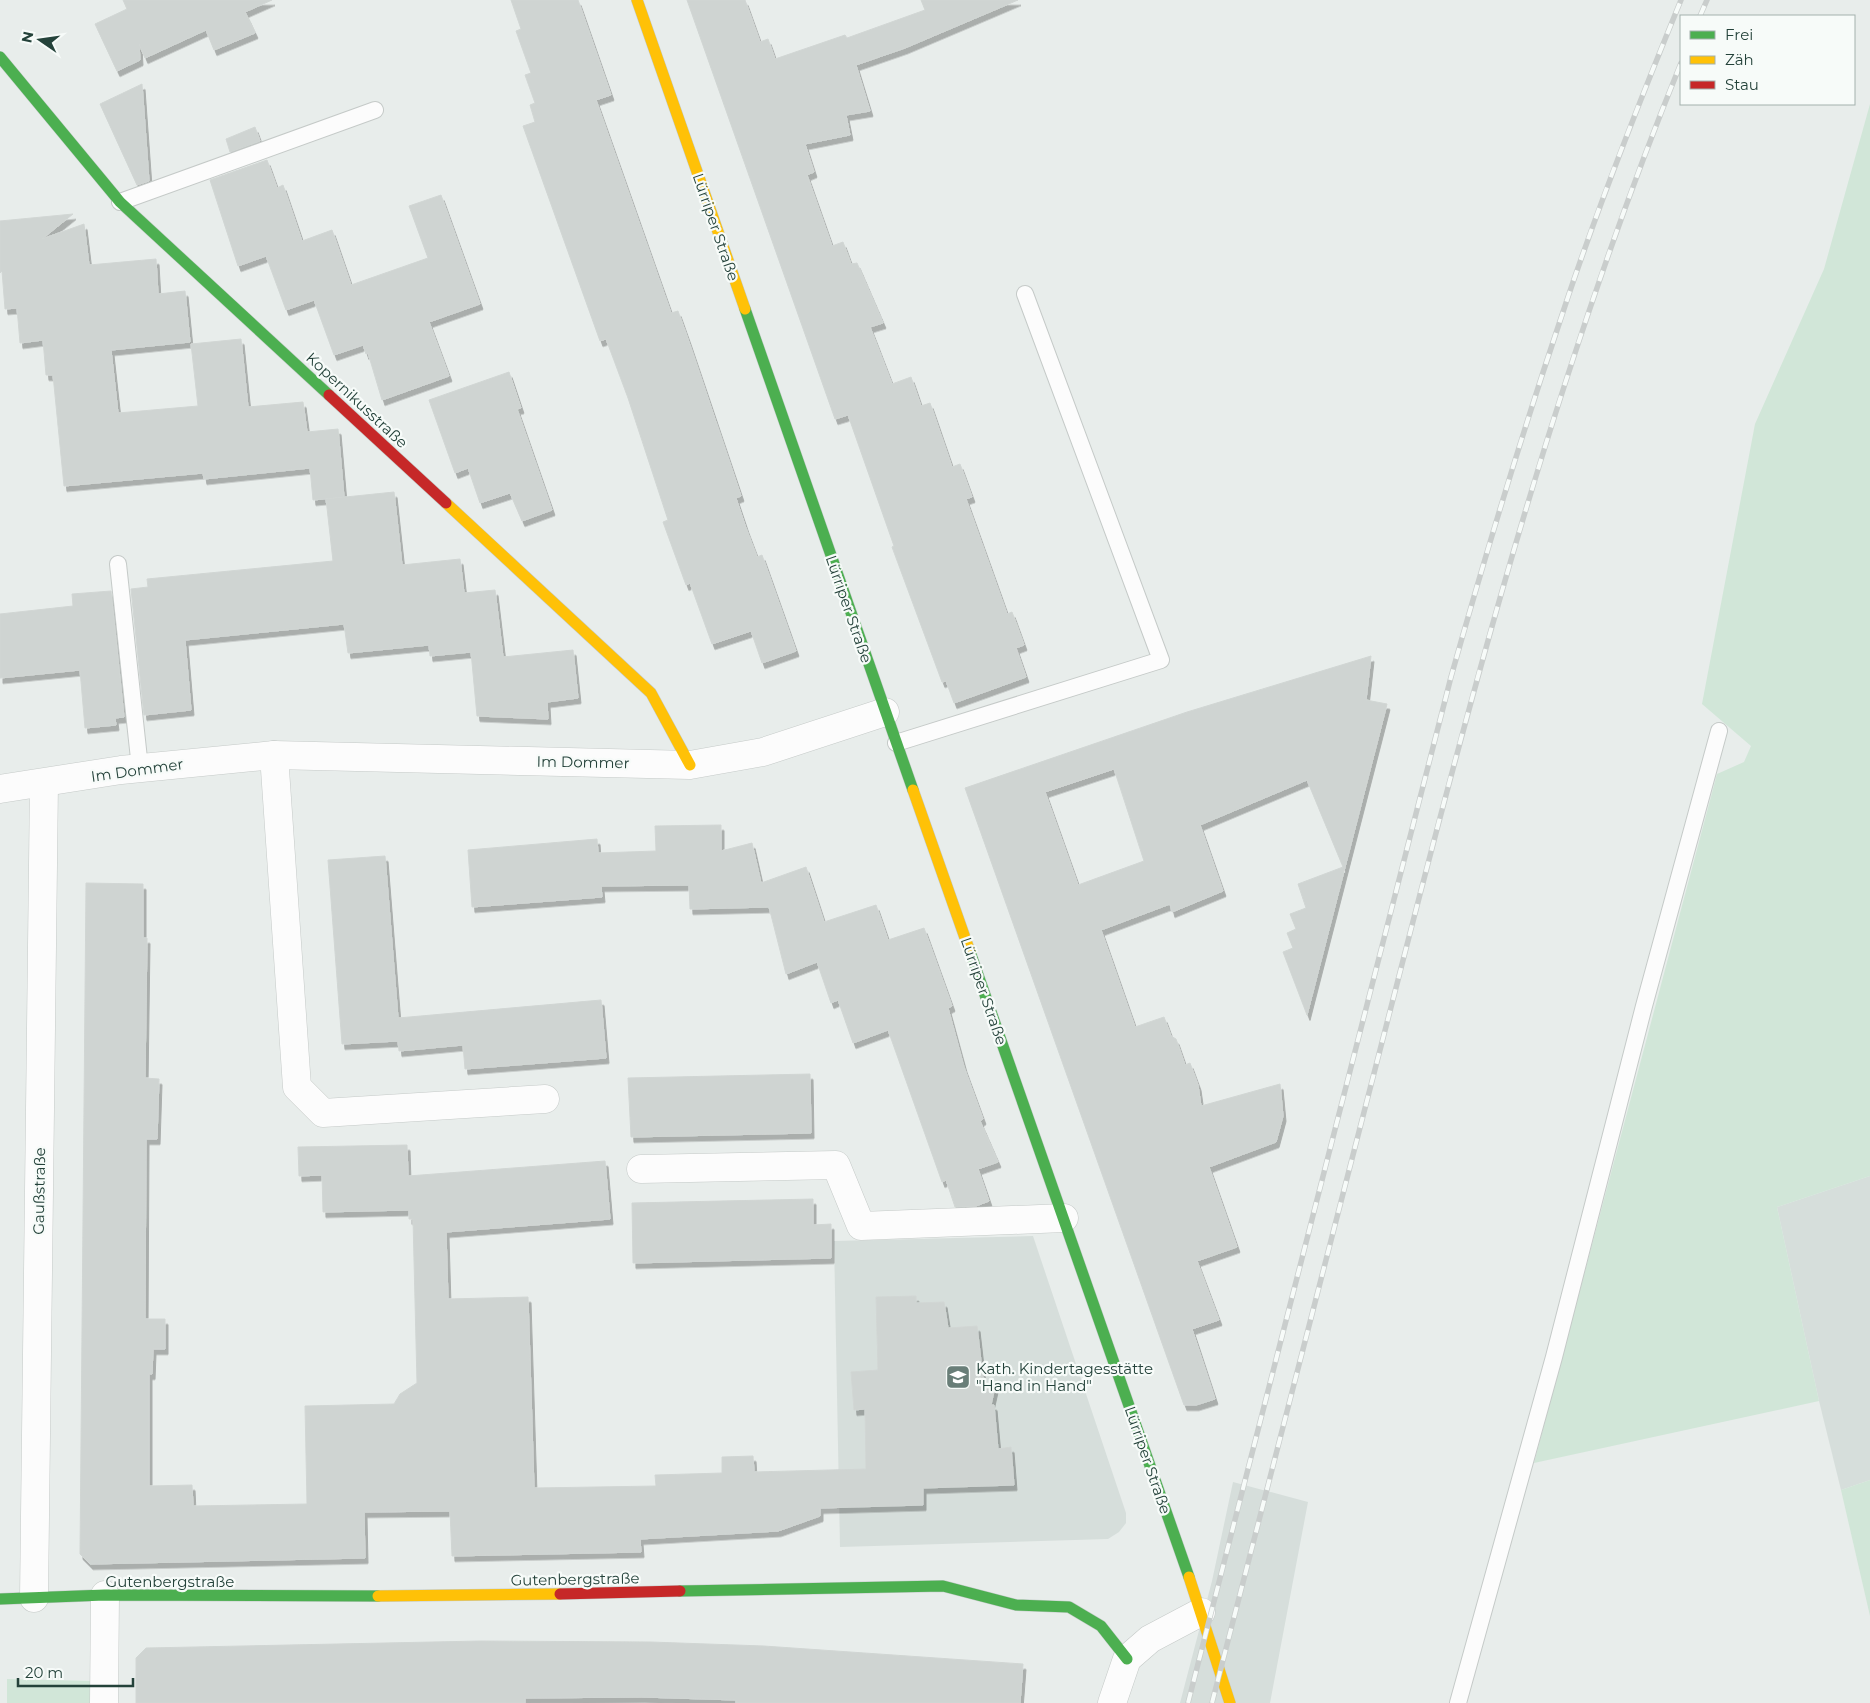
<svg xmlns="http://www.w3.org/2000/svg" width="1870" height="1703" viewBox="0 0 1870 1703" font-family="Montserrat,sans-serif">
<defs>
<filter id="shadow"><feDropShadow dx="3" dy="5.5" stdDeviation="0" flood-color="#0004"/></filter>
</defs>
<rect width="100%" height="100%" fill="#e8edeb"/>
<g fill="#d6dedb">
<path d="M1870 1176V1480L1841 1490 1819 1401 1777 1207Z"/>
<path d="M1033 1236 1126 1513V1523L1119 1532 1108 1539 840 1547 834 1241Z"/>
<path d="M1233 1482 1308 1502 1270 1703H1180L1212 1581Z"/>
</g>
<g fill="#d1e6d8">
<path d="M1870 104V1176L1777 1207 1819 1401 1534 1463 1717 774 1744 762 1751 746 1702 704 1755 424 1824 269Z"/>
<path d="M1870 1480V1616L1841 1490Z"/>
<path d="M7 1679 94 1681 93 1703H7Z"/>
</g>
<g fill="#cfd4d2" stroke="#d1d6d4" fill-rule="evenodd" filter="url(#shadow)">
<path d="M123 0H272L245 12 255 33 214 50 206 30 145 58 139 44 140 60 117 71 95 24 127 9Z"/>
<path d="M511 0H578L611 95 596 100 671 313 678 311 689 342 741 496 736 498 746 528 757 557 762 555 796 651 762 663 751 631 712 644 690 583 686 585 663 522 668 520 628 398 606 339 600 341 523 126 535 122 530 105 535 103 525 75 531 73 516 31 521 29Z"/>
<path d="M687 0H745L760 42 768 39 775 59 845 35 847 38 925 10 921 0H1018L905 48 856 65 870 111 846 115 850 135 805 144 814 172 807 175 832 246 843 242 851 264 857 263 883 323 870 327 892 384 911 377 921 406 930 403 952 467 960 464 972 497 966 499 1007 614 1012 612 1024 645 1016 648 1026 677 954 703 946 681 942 682 892 547 894 546 848 415 835 419Z"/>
<path d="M142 84 149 181 137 185 100 104Z"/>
<path d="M255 127 260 141 230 152 226 139Z"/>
<path d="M267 160 277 188 283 185 302 241 332 230 351 285 428 258 409 206 441 195 480 304 429 322 449 376 382 400 368 353 366 354 363 345 334 355 314 300 286 310 266 256 238 266 210 180Z"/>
<path d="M73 214 42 239 84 224 89 265 156 259 158 294 185 291 190 342 111 350 118 413 198 406 191 344 241 339 248 407 303 402 307 432 338 429 344 497 313 500 310 468 204 479 203 473 64 486 53 375H46L43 340 20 343 17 308 5 309 2 271 0 273V221Z"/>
<path d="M509 372 521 408 517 409 552 510 522 521 510 493 480 503 468 468 455 473 429 400Z"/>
<path d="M394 492 402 565 460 559 464 593 495 590 503 657 573 650 578 698 547 702 548 719 477 716 471 652 430 656 429 645 348 653 344 624 185 640 191 710 144 715 131 589 148 587 147 579 333 561 326 499Z"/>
<path d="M111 591 124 717 115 718 116 725 85 728 80 670 0 678V614L73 606 72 594Z"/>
<path d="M1371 656 1366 700 1387 704 1307 1015 1283 952 1293 948 1287 933 1296 929 1290 914 1306 908 1298 884 1343 867 1307 780 1200 825 1223 891 1172 912 1170 904 1101 930 1135 1027 1164 1017 1171 1036 1176 1039 1185 1065 1190 1063 1198 1085 1201 1106 1280 1084 1283 1116 1276 1142 1209 1167 1237 1247 1197 1261 1219 1320 1192 1329 1215 1399 1196 1405H1184L965 788 1187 712ZM1114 769 1144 861 1078 885 1045 792Z"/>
<path d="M721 825V851L752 843 761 883 806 867 824 922 876 905 888 940 924 928 952 1006 948 1008 964 1067 983 1119 980 1121 998 1162 978 1169 989 1201 976 1206 955 1207 946 1180 942 1182 888 1030 853 1043 838 1000 831 1003 817 962 786 974 769 907 690 909 689 885 601 886 602 897 472 907 468 850 597 839 598 853 656 851 655 826Z"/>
<path d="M385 856 398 1018 601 1000 606 1058 465 1069 463 1045 399 1051 398 1041 342 1044 328 860Z"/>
<path d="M86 883 143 884V938H147L145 1078 159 1079 157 1139H146L145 1319H165V1349H153L152 1374H149V1486L192 1485 193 1506 307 1504 305 1406 394 1404 400 1394 417 1383 413 1219H409V1210L323 1212 322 1175 299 1176 298 1147 407 1145 408 1176 605 1161 610 1219 446 1232 448 1299 528 1297 534 1488 656 1486 655 1475 722 1473V1457L753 1456 754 1472 866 1469 865 1409 854 1410 851 1372 878 1370 876 1297 916 1296V1303L944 1302 948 1328 977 1326 984 1387H995L991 1405H994L998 1449 1011 1447 1014 1485 923 1488V1505L820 1508V1516L778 1531 640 1539 641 1552 452 1556 450 1511 364 1512 365 1558 90 1564 80 1554Z"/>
<path d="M810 1074 811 1133 631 1137 628 1078Z"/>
<path d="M813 1199V1225L831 1224V1258L633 1263 632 1203Z"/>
<path d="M480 1641 651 1642 764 1646 1023 1664 1020 1703H736V1700L642 1697 525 1698V1703H136V1658L146 1648Z"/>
</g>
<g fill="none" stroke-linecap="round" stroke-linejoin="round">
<defs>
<g id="lane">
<path d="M120 202 375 110"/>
<path d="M118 564 140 768"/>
<path d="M896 743 1161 660 1025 294"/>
<path d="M1458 1703 1554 1357 1644 1006 1719 731"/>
</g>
<g id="street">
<path d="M274 755 297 1087 323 1113 545 1099"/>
<path d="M0 789 121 770 274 755 690 765 763 752 885 712"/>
<path d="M641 1169 836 1165 861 1226 1064 1218"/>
<path d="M34 1598 44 783"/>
<path d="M104 1703 105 1595"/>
<path d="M1112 1703 1127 1659 1150 1639 1201 1612"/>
</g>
<g id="fast">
<path d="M0 57 120 202 329 395"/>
<path d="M745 309 913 790"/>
<path d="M970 952 1189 1577"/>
<path d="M680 1591 943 1586 1016 1605 1069 1607 1101 1626 1127 1659"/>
<path d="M0 1599 105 1595 378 1596"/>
</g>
<g id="slow">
<path d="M637 0 745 309"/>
<path d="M446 503 651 693 690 765"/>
<path d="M913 790 970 952"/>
<path d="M1189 1577 1230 1703"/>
<path d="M378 1596 560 1594"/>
</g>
<g id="jam">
<path d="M329 395 446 503"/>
<path d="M560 1594 680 1591"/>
</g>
</defs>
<use href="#lane" stroke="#c5cac8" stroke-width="18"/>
<use href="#street" stroke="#c5cac8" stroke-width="29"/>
<use href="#fast" stroke="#c3cbc8" stroke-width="12"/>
<use href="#slow" stroke="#c3cbc8" stroke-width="12"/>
<use href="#jam" stroke="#c3cbc8" stroke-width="12"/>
<use href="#lane" stroke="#fcfcfc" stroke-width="16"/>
<use href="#street" stroke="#fcfcfc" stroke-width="28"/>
<use href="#fast" stroke="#4caf50" stroke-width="11"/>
<use href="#slow" stroke="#ffc107" stroke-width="11"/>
<use href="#jam" stroke="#c62828" stroke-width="11"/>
<defs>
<g id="rail">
<path d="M1700 16 1707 0"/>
<path d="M1188 1703 1451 677C1485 556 1521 437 1561 318 1596 211 1638 105 1681 0"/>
<path d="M1212 1703C1274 1462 1336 1221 1398 980 1477 670 1560 360 1681 63"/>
</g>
</defs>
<use href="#rail" stroke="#c9cdcc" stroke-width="5.5"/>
<use href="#rail" stroke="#f7fbf9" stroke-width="4" stroke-dasharray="11" stroke-linecap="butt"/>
</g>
<defs>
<symbol id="school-square" viewBox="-11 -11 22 22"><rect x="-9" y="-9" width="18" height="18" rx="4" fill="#697e78" stroke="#f7fbf9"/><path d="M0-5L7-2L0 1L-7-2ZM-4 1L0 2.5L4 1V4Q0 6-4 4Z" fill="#fff"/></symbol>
</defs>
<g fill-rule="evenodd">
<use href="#school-square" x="944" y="1363" width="28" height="28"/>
</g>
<g text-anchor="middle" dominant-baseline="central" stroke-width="4.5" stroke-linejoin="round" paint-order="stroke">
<g font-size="15" fill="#24423a" stroke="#f7fbf9">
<text transform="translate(716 227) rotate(71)">Lürriper Straße</text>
<text transform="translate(357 400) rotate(43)">Kopernikusstraße</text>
<text transform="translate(849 609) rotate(71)">Lürriper Straße</text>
<text transform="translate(583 762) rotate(1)">Im Dommer</text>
<text transform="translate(137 770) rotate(-8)">Im Dommer</text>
<text transform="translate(984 991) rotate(71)">Lürriper Straße</text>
<text transform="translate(39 1191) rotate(-89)">Gaußstraße</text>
<text transform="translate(1148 1460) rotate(71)">Lürriper Straße</text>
<text transform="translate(575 1579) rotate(-1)">Gutenbergstraße</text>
<text x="170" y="1581">Gutenbergstraße</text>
</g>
<g font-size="15" fill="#24423a" stroke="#f7fbf9" text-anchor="start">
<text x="976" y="1368">Kath. Kindertagesstätte<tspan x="976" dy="17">"Hand in Hand"</tspan></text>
</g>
</g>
<rect x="1680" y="15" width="175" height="90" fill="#f7fbf9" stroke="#a3b1ad"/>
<rect x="1690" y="31" width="25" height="8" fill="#4caf50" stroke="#a3b1ad"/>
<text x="1725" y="40" font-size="15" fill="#24423a">Frei</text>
<rect x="1690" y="56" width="25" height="8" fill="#ffc107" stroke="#a3b1ad"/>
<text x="1725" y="65" font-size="15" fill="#24423a">Zäh</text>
<rect x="1690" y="81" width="25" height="8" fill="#c62828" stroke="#a3b1ad"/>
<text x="1725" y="90" font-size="15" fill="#24423a">Stau</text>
<g transform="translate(40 40) rotate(283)" stroke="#f7fbf9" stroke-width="4" paint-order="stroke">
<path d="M0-4L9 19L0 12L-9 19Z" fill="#24423a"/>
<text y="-8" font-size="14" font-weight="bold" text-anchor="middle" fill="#24423a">N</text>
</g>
<path d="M18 1678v8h115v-8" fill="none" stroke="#24423a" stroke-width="2.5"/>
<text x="25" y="1678" font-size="15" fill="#24423a" stroke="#f7fbf9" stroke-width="4" paint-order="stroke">20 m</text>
</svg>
